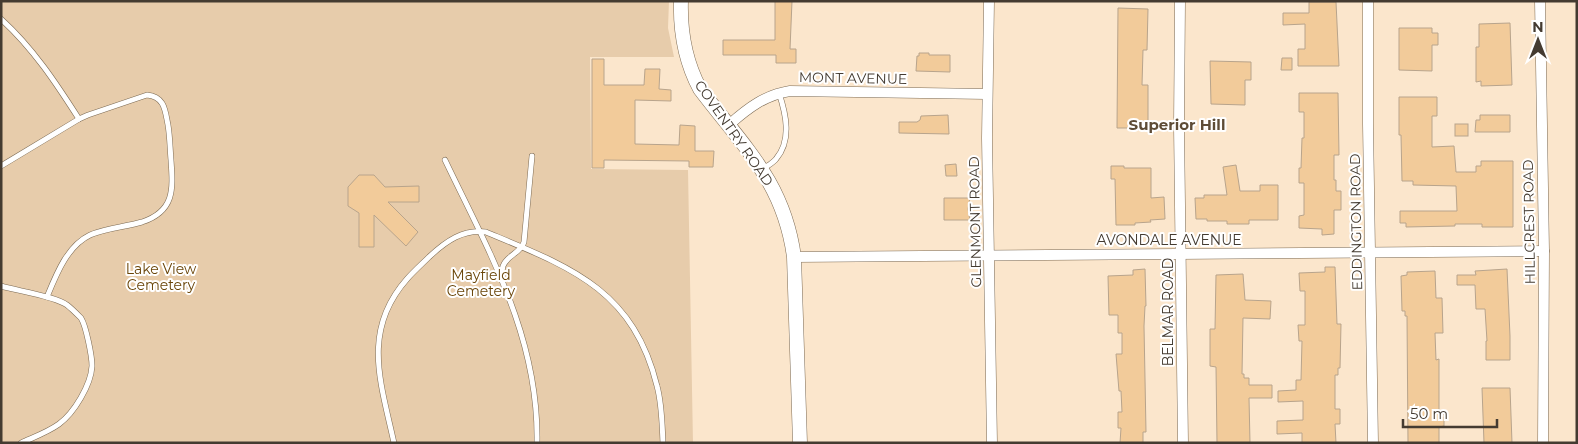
<svg xmlns="http://www.w3.org/2000/svg" width="1578" height="444" viewBox="0 0 1578 444" font-family="Montserrat,sans-serif">
<rect width="100%" height="100%" fill="#fbe6cc"/>
<path fill="#e7ccab" d="M1 1H669L668 28 674 57H590L591 169 688 170 693 443H1Z"/>
<g fill="#f2cb9a" stroke="#b8a48c">
<path d="M775 1H792L790 49H796V63H776V55H723V40H775Z"/>
<path d="M1309 2H1336L1339 66H1298V49H1305V24L1283 25V13H1309Z"/>
<path d="M1118 8 1148 9 1147 50H1143L1142 85H1148V128H1117Z"/>
<path d="M1510 23 1512 85 1481 86V81L1476 82V47H1479V24Z"/>
<path d="M1399 28H1432V33H1438V45H1432V71L1399 70Z"/>
<path d="M919 53H929V55H950V72L916 71 917 56H919Z"/>
<path d="M1282 58H1292V70H1281Z"/>
<path d="M592 59H604V85H644L645 69H660L659 89 671 90V101L635 100V144L679 145 680 125 695 126V151H714L713 167H689V161L604 160V168H592Z"/>
<path d="M1210 61 1251 62V80H1245V105L1211 104Z"/>
<path d="M1299 93H1338L1339 155H1334V180H1336V191H1341V210H1334V234L1322 235V229L1299 228V216L1304 215V183H1299V168H1301L1302 138H1304V112H1299Z"/>
<path d="M1399 97H1437V116H1432V147L1454 146 1456 172H1476V166H1481V161H1513V227H1482V224H1455V226L1406 227V223H1400V211H1457L1456 186 1413 185V181H1402L1401 135H1399Z"/>
<path d="M948 115 949 134 899 133V122H917L920 120 921 116Z"/>
<path d="M1480 115H1510V132H1475L1476 120H1480Z"/>
<rect x="1455" y="124" width="13" height="12"/>
<path d="M956 164 957 176H946L945 165Z"/>
<path d="M1236 165 1240 191H1260V185H1278V220H1249V224H1227V221H1207V219H1196L1195 198H1204V195H1227L1223 167Z"/>
<path d="M1111 166H1124V168H1151V198L1164 197 1165 219 1150 220 1151 222 1135 223V225H1116L1115 179H1111Z"/>
<path d="M359 175H374L385 187 419 186V202H388L418 232 406 246 374 215V247H359V213L348 206V187Z"/>
<path d="M944 198H970L968 209 970 220H944Z"/>
<path d="M1325 267H1335L1337 324H1341L1340 368H1338V375H1335V409H1340V424H1335L1336 443H1302V433L1277 434V421L1303 420V401L1278 402V391L1296 390V380H1301L1302 341H1299L1298 325H1305V291H1300L1299 273 1325 272Z"/>
<path d="M1145 269 1146 306H1145L1144 326 1146 432H1143V443H1120L1121 428H1118V412H1122L1121 391H1119L1116 354H1122V333H1118V315H1109L1108 276 1133 275V270Z"/>
<path d="M1507 269 1510 336V360H1486V341H1487L1485 309H1476L1475 285H1457V275H1476L1475 271Z"/>
<path d="M1435 271 1436 298H1442L1443 333H1435L1436 360 1439 359V413H1444V426L1439 427V443H1408L1407 316H1405V311H1402L1401 276 1407 275V272Z"/>
<path d="M1243 274 1245 300 1271 301 1270 319 1243 318 1242 374H1244V378H1249V385H1272V398H1249L1250 443H1217L1216 367 1210 366V329H1215L1216 275Z"/>
<path d="M1482 388H1510L1512 443H1484Z"/>
</g>
<g fill="none" stroke-linecap="round" stroke-linejoin="round">
<defs>
<g id="lane">
<path d="M1 19C33 48 56 83 79 119"/>
<path d="M445 160C489 252 539 337 537 443"/>
<path d="M1 166 79 119 88 115 147 95C165 97 165 110 168 125 170 137 170 149 171 160 173 189 175 211 142 222 125 227 106 228 90 235 67 246 56 275 47 297"/>
<path d="M763 169C767 166 773 163 776 159 792 140 786 114 779 93"/>
<path d="M502 278C502 275 502 269 503 266 507 255 521 253 524 242L532 156"/>
<path d="M1 286C18 291 54 296 67 305 71 308 77 314 81 318 86 326 92 356 92 366 91 385 74 413 59 424 48 432 34 437 21 443"/>
<path d="M394 443C381 383 361 331 407 279 414 271 422 264 429 257 446 241 463 229 486 232 570 267 633 289 657 386 662 404 662 424 663 443"/>
</g>
<g id="street">
<path d="M989 1 987 138 992 443"/>
<path d="M1180 1 1179 126 1183 443"/>
<path d="M1368 1V124L1373 443"/>
<path d="M1540 1 1544 251 1543 443"/>
<path d="M730 124C748 108 765 95 790 91L987 94"/>
<path d="M794 257 1544 251"/>
</g>
<path id="secondary" d="M681 1C680 33 685 61 700 89 743 146 784 182 794 257L800 443"/>
</defs>
<use href="#lane" stroke="#7c6a53" stroke-width="6"/>
<use href="#street" stroke="#7c6a53" stroke-width="11"/>
<use href="#secondary" stroke="#7c6a53" stroke-width="15"/>
<use href="#lane" stroke="#fff" stroke-width="5"/>
<use href="#street" stroke="#fff" stroke-width="10"/>
<use href="#secondary" stroke="#fff" stroke-width="14"/>
</g>
<g text-anchor="middle" dominant-baseline="central" stroke-width="4" stroke-linejoin="round" paint-order="stroke">
<g font-size="14" fill="#443b31" stroke="#fff">
<text transform="translate(853 78) rotate(1)">MONT AVENUE</text>
<text transform="translate(734 133) rotate(55)">COVENTRY ROAD</text>
<text transform="translate(975 222) rotate(-91)">GLENMONT ROAD</text>
<text transform="translate(1356 222) rotate(-91)">EDDINGTON ROAD</text>
<text transform="translate(1529 222) rotate(-91)">HILLCREST ROAD</text>
<text x="1169" y="240">AVONDALE AVENUE</text>
<text transform="translate(1168 312) rotate(-90)">BELMAR ROAD</text>
</g>
<g font-size="14" fill="#694407" stroke="#fff">
<text x="161" y="269">Lake View<tspan x="161" dy="16">Cemetery</tspan></text>
<text x="481" y="275">Mayfield<tspan x="481" dy="16">Cemetery</tspan></text>
</g>
<g font-size="15" font-weight="bold" fill="#5e4c36" stroke="#fff">
<text x="1177" y="124">Superior Hill</text>
</g>
</g>
<rect width="1578" height="444" fill="none" stroke="#443b31" stroke-width="5"/>
<g transform="translate(1538 40)" stroke="#ffffff" stroke-width="4" paint-order="stroke">
<path d="M0-4L9 19L0 12L-9 19Z" fill="#443b31"/>
<text y="-8" font-size="14" font-weight="bold" text-anchor="middle" fill="#443b31">N</text>
</g>
<path d="M1403 419v8h94v-8" fill="none" stroke="#443b31" stroke-width="2.5"/>
<text x="1410" y="419" font-size="15" fill="#443b31" stroke="#ffffff" stroke-width="4" paint-order="stroke">50 m</text>
</svg>
